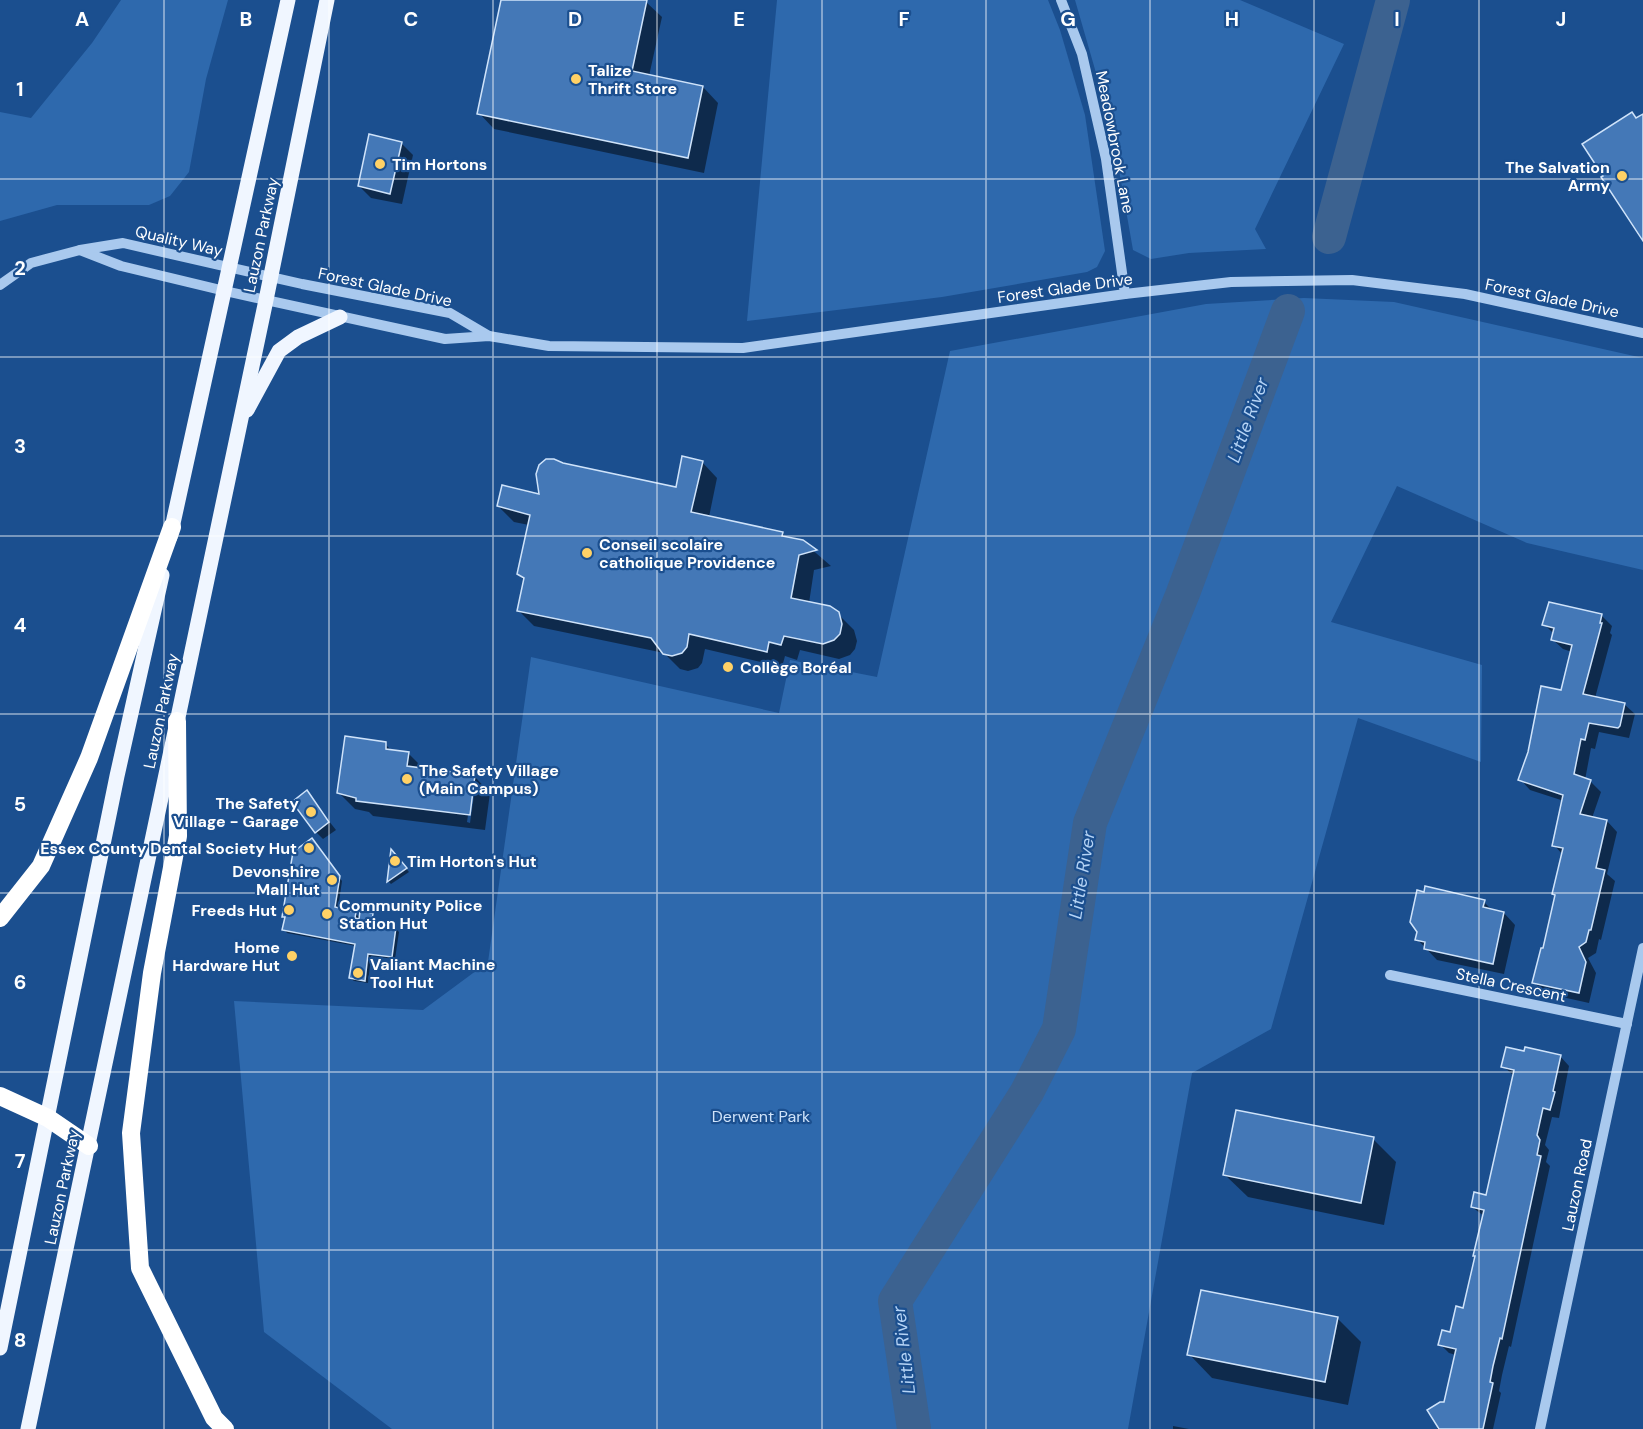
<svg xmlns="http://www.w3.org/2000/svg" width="1643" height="1429" viewBox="0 0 1643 1429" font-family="'DM Sans',sans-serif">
<rect width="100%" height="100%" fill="#1b4f8f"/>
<g fill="#2e69ad">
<path d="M121 0H228L206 79 189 172 170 196 149 205H57L0 221V112L31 118 92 43Z"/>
<path d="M777 0H1048L1060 30 1085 115 1105 251 1097 267 1087 272 942 297 747 321Z"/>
<path d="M1075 0H1240L1344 44 1255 229 1266 249 1189 253 1151 259 1133 250 1111 125Z"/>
<path d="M1304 298 1394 302 1643 358V570L1527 543 1397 486 1331 622 1482 665 1481 762 1358 718 1271 1029 1192 1073 1128 1429H392L264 1332 234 1001 423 1010 488 962 531 657 779 713 790 660 877 677 950 351 1206 304Z"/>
</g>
<g fill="#0007" fill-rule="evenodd">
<path d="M502 0H638L646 2 662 17 649 76 703 87 718 103 704 173 494 129 479 113Z"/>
<path d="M401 143 413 155 402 204 371 198 359 186Z"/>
<path d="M702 462 717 478 709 517 782 533 788 539 802 541 831 566 814 570 809 603 838 614 854 630 857 641 855 649 850 655 839 659 800 650 797 660 785 656 782 667 705 649 702 663 698 668 688 671 680 669 664 653 534 626 518 610 525 581 518 574 529 525 514 522 498 506 541 496 562 464 677 489Z"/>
<path d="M1550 604 1602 616 1612 626 1610 633 1612 635 1595 698 1624 704 1635 714 1629 738 1599 732 1595 749 1591 748 1585 780 1591 782 1601 792 1592 818 1607 821 1617 832 1607 874 1615 881 1601 940 1599 939 1596 953 1588 958 1596 973 1589 1003 1544 993 1534 982 1544 950 1563 855 1554 845 1564 801 1530 790 1520 779 1563 691 1572 652 1563 649 1552 639 1554 634 1544 624Z"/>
<path d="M385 744 393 752 408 753 425 770 475 777 490 793 485 830 373 816 369 812 355 809 339 793ZM472 788H475L470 823 467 822Z"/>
<path d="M306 792 336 830 323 839 316 832Z"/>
<path d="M315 844 342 881 338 909 355 913 361 919 372 914 375 918V924L395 928 399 932 395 959 371 956 368 983 354 981 350 978 356 946 287 933 284 929 286 919 284 917Z"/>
<path d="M392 852 409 872 391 884 388 881Z"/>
<path d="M1484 902 1493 911 1504 913 1515 925 1504 974 1437 960 1417 939Z"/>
<path d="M1560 1056 1569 1066 1559 1118 1552 1117 1545 1145 1549 1150 1546 1162 1550 1166 1511 1347 1509 1346 1502 1375 1499 1391 1501 1393 1493 1429H1437L1445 1404 1456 1355 1449 1353 1440 1344 1452 1334 1464 1310 1484 1216 1472 1207 1487 1196 1514 1076 1503 1066Z"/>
<path d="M1373 1139 1396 1162 1384 1225 1248 1197 1224 1174Z"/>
<path d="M1202 1291 1338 1319 1361 1342 1348 1405 1212 1378 1189 1354Z"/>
<path d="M1173 1426 1189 1429H1173Z"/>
</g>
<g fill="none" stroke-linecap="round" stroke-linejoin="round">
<g stroke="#3c6290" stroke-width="34">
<path d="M1329 237 1393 0"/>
<path d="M914 1429 895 1301 1027 1092 1059 1029 1090 823 1183 593 1288 311"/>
</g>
</g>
<g fill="#4478b7" stroke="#cfe3fa" stroke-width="1.5">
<path d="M501 0H647L632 71 703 86 688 158 477 114Z"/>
<path d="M1632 112 1636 118 1643 114V241L1601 177 1603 176 1582 144Z"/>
<path d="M369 134 402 142 390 194 358 186Z"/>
<path d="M682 456 703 461 691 512 783 532 782 536 803 540 817 550 799 555 791 598 830 606 839 612 842 624 840 634 834 640 823 644 784 636 781 645 769 642 767 652 689 634 687 647 682 653 672 656 663 654 651 638 517 611 524 578 517 574 530 515 497 506 502 485 539 494 536 474 539 465 546 459H554L563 463 676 487Z"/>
<path d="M1549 602 1602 614 1600 623H1602L1583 694 1625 703 1620 726 1618 728 1589 723 1585 740 1581 739 1574 774 1591 780 1580 814 1607 820 1596 868 1605 870 1591 930H1589L1586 942 1579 947 1586 962 1579 993 1532 983 1541 948H1543L1555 895 1552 894 1563 848 1552 846 1563 795 1518 780 1528 752 1541 686 1561 690 1572 645 1551 640 1554 628 1542 625Z"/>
<path d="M345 736 386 742V749L409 752 407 766 475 775 470 815 356 801V798L337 793Z"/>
<path d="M307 790 329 822 315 833 292 802Z"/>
<path d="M312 838 340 876 335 907 356 912 355 918 359 919 360 911 373 913 372 922 396 927 392 957 368 954 365 981 349 978 355 944 282 930 285 917H282L293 852Z"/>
<path d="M391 849 407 868 387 882Z"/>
<path d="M1425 886 1485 900 1483 907 1504 912 1493 964 1424 949 1425 942 1415 940 1417 932 1410 922 1417 890 1424 892Z"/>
<path d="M1506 1047 1524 1051 1525 1047 1561 1055 1553 1091 1555 1092 1550 1110 1543 1108 1537 1135 1540 1140 1537 1155 1541 1156 1502 1339 1500 1338 1493 1366 1490 1382 1493 1383 1483 1429H1439L1427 1410 1440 1402H1444L1456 1349 1438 1345 1442 1330 1450 1332 1456 1306 1463 1308 1475 1256H1473L1484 1210 1471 1207 1474 1192 1486 1195 1514 1070 1501 1067Z"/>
<path d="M1236 1110 1374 1137 1361 1203 1223 1175Z"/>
<path d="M1201 1290 1338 1317 1325 1382 1187 1355Z"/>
</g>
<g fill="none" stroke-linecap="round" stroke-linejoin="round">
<g stroke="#a9c9ee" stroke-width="10">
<path d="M1061 0 1082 54 1106 159 1125 294"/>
<path d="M80 250 121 266 225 291 445 339 489 336 549 346 743 348 1125 294 1231 282 1352 280 1465 294 1643 333"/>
<path d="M0 285 31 263 80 250 123 243 302 284 450 313 489 336"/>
<path d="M1390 975 1627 1024"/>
<path d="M1540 1429 1643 948"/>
</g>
<g stroke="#f0f6ff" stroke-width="15">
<path d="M247 410 279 351 298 337 340 317"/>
<path d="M170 537 288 0"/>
<path d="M0 1348 117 776 162 575"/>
<path d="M28 1429 266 300 327 0"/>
</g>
<g stroke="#fff" stroke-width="18">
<path d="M177 721 178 836 152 973 131 1133 140 1268 214 1418 225 1429"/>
<path d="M0 918 41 866 89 758 172 527"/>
<path d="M0 1096 48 1118 89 1146"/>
</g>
</g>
<path fill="none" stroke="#fff" stroke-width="1.5" stroke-opacity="0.55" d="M164 0V1429M329 0V1429M493 0V1429M657 0V1429M822 0V1429M986 0V1429M1150 0V1429M1314 0V1429M1479 0V1429M0 179H1643M0 357H1643M0 536H1643M0 714H1643M0 893H1643M0 1072H1643M0 1250H1643"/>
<g fill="#ffd166" stroke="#1b4f8f" stroke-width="2">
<circle cx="576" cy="79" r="6"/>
<circle cx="380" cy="164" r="6"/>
<circle cx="1622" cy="176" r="6"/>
<circle cx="587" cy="553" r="6"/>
<circle cx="728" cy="667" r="6"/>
<circle cx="407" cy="779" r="6"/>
<circle cx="311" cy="812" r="6"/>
<circle cx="309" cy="848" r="6"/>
<circle cx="395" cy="861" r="6"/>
<circle cx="332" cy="880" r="6"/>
<circle cx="289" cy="910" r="6"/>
<circle cx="327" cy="914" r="6"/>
<circle cx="292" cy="956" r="6"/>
<circle cx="358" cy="973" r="6"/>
</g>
<g text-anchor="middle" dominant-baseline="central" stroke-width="4.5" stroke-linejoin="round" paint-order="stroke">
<g font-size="16" font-weight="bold" fill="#fff" stroke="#1b4f8f" text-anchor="start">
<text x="588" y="70">Talize<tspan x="588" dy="18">Thrift Store</tspan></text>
<text x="392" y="164">Tim Hortons</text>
<text x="1610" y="167" text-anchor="end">The Salvation<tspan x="1610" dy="18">Army</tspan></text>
<text x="599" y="544">Conseil scolaire<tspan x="599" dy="18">catholique Providence</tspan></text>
<text x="740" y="667">Collège Boréal</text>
<text x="419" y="770">The Safety Village<tspan x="419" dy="18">(Main Campus)</tspan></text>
<text x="299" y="803" text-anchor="end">The Safety<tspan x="299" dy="18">Village - Garage</tspan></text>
<text x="297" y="848" text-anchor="end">Essex County Dental Society Hut</text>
<text x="407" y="861">Tim Horton's Hut</text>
<text x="320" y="871" text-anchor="end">Devonshire<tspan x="320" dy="18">Mall Hut</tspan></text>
<text x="339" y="905">Community Police<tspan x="339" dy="18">Station Hut</tspan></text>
<text x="277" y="910" text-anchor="end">Freeds Hut</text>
<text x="280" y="947" text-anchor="end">Home<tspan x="280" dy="18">Hardware Hut</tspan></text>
<text x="370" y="964">Valiant Machine<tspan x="370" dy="18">Tool Hut</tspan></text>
</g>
<g font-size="16" fill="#fff" stroke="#1b4f8f">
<text transform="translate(1115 142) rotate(79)">Meadowbrook Lane</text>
<text transform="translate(261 235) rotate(-78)">Lauzon Parkway</text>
<text transform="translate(179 241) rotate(13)">Quality Way</text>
<text transform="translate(385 287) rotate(12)">Forest Glade Drive</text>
<text transform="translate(1065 288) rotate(-8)">Forest Glade Drive</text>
<text transform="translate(1552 298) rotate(12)">Forest Glade Drive</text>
<text transform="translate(161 711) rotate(-78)">Lauzon Parkway</text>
<text transform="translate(1511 985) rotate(12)">Stella Crescent</text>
<text transform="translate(1577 1185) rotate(-78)">Lauzon Road</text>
<text transform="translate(62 1187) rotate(-78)">Lauzon Parkway</text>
</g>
<g font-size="16" fill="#cfe3fa" stroke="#1b4f8f">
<text x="761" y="1116">Derwent Park</text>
</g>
<g font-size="18" font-style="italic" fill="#b5d3f5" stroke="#1b4f8f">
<text transform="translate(1248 420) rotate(-70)">Little River</text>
<text transform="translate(1082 875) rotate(-81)">Little River</text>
<text transform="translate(904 1350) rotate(-97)">Little River</text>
</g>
</g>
<g font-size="20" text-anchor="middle" font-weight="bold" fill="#fff" stroke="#1b4f8f" stroke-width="4.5" stroke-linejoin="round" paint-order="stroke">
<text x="82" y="26">A</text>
<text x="246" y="26">B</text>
<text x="411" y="26">C</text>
<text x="575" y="26">D</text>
<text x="739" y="26">E</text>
<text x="904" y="26">F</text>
<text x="1068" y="26">G</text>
<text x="1232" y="26">H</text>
<text x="1397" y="26">I</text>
<text x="1561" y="26">J</text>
<text x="20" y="96">1</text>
<text x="20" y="275">2</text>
<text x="20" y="453">3</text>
<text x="20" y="632">4</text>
<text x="20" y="811">5</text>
<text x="20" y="989">6</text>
<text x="20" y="1168">7</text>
<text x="20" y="1347">8</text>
</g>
</svg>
